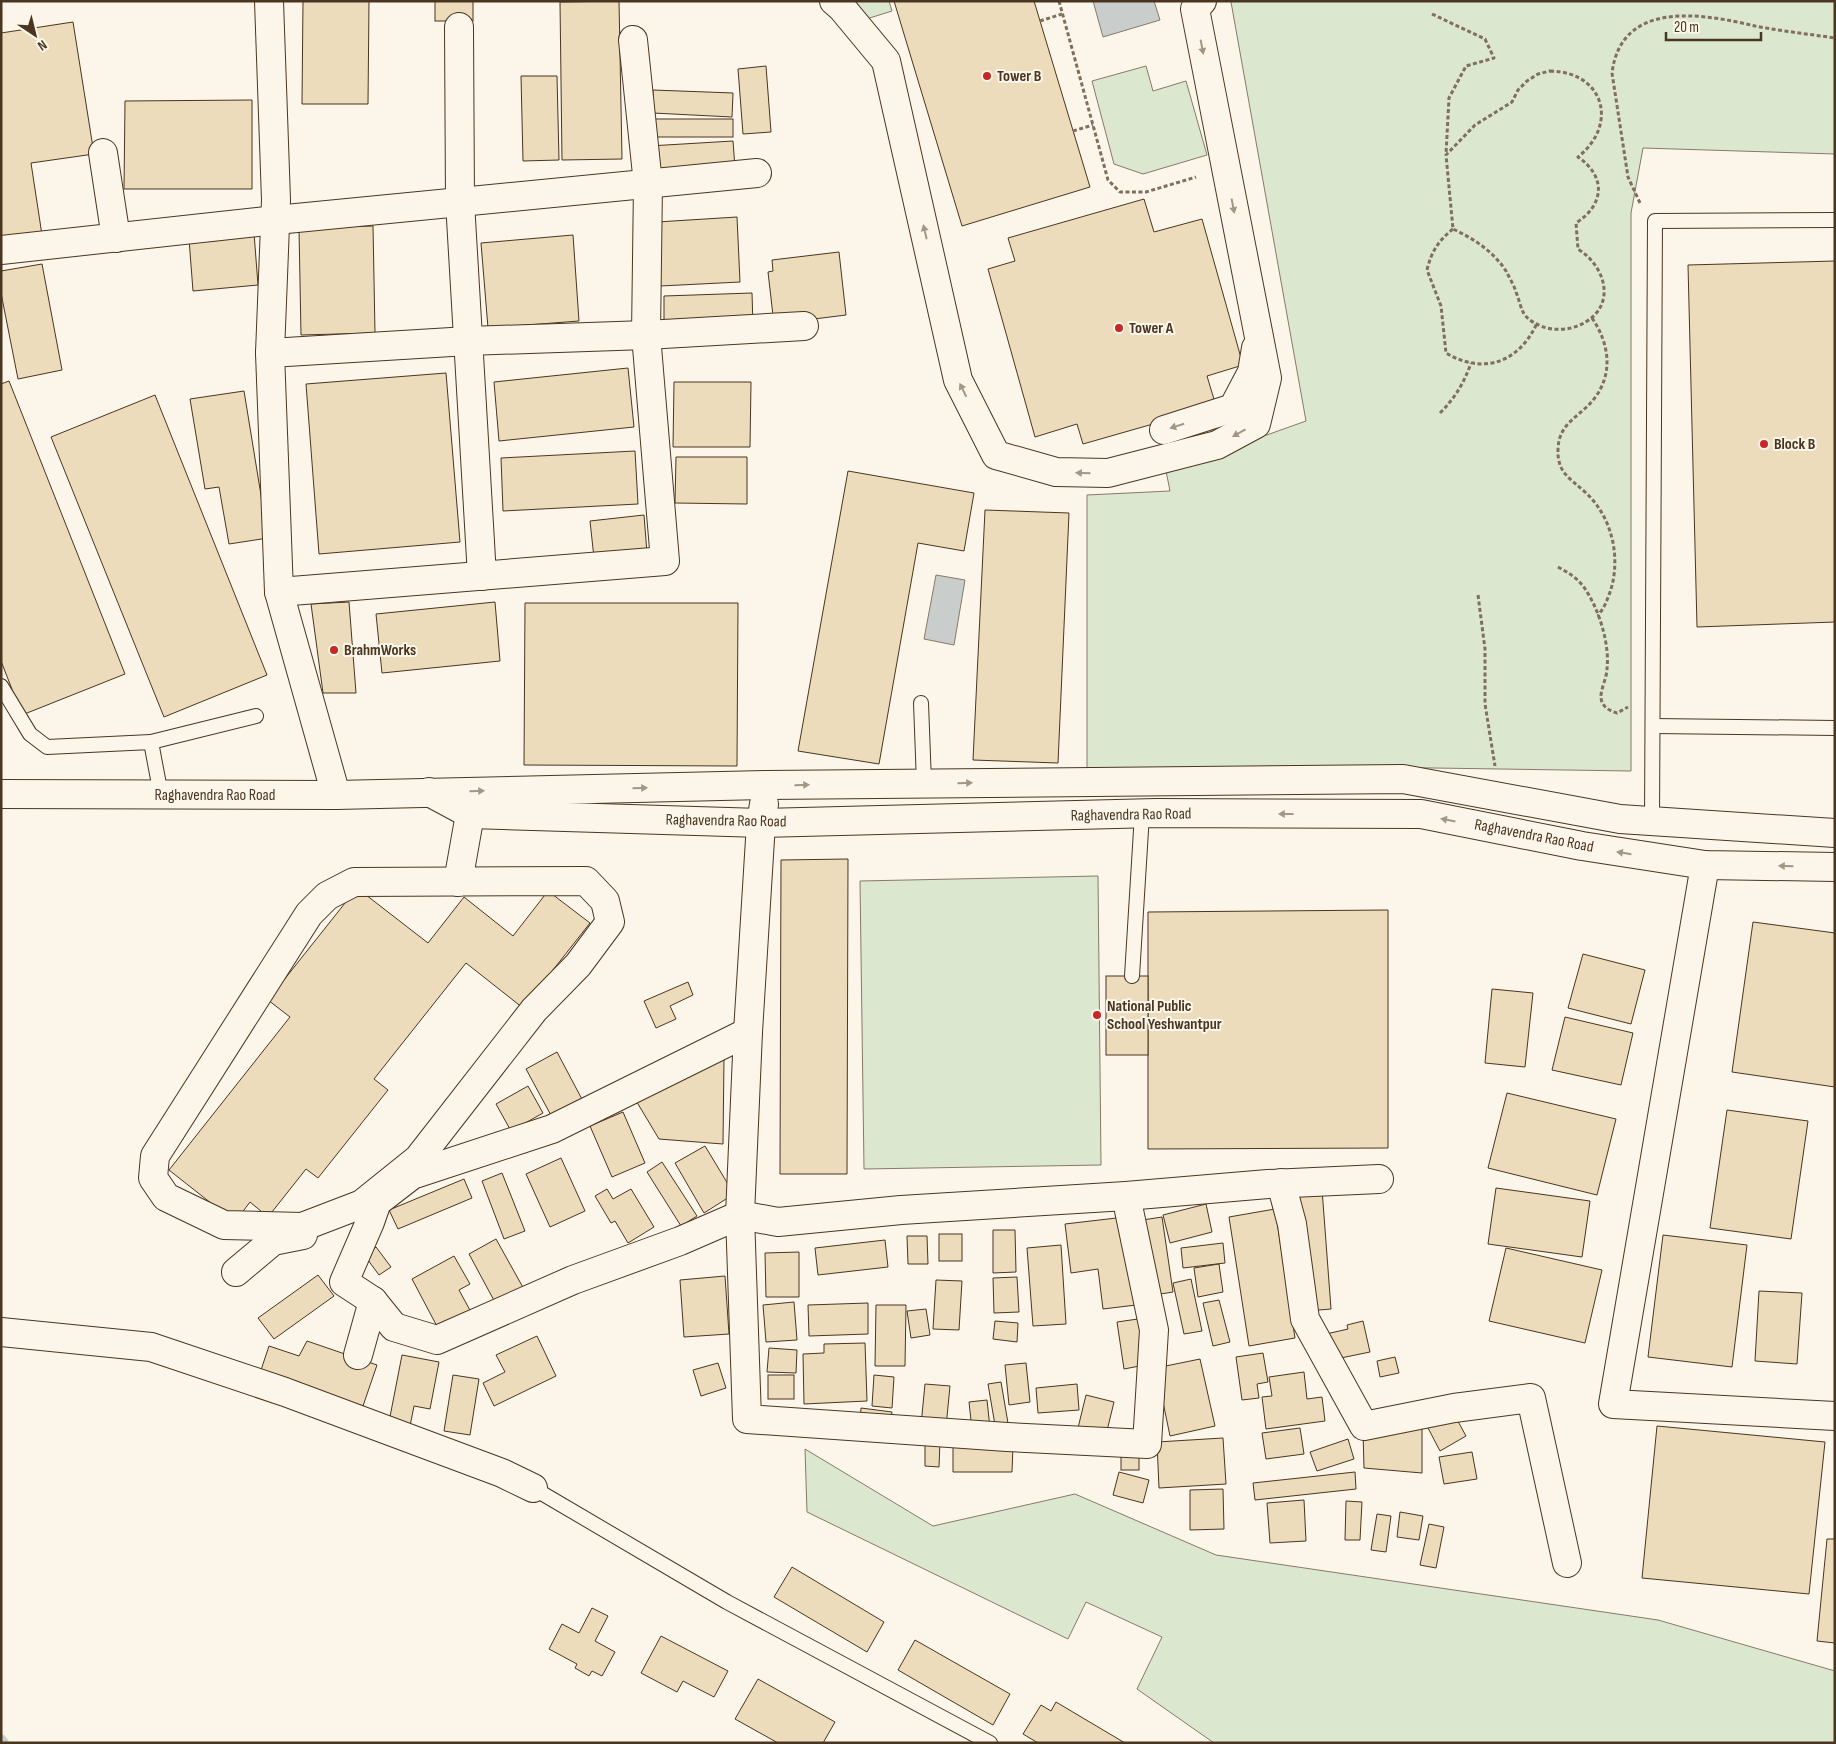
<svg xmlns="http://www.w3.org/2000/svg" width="1836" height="1744" viewBox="0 0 1836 1744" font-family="'Sofia Sans Condensed',sans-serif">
<rect width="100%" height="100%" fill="#fbf6e9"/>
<g fill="#dce7d0" stroke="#887966">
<path d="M854 1H889L892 11 860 21Z"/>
<path d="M1232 1H1835V154L1643 148 1631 213V771L1368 767 1087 769V495L1170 491 1166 471 1306 421 1231 2Z"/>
<path d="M1146 66 1153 91 1186 81 1207 155 1143 174 1114 164 1092 81Z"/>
<path d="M1098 876 1101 1165 864 1169 860 881Z"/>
<path d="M805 1449 933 1526 1075 1494 1216 1555 1658 1620 1835 1671V1743H1214L1137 1689 1162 1637 1086 1602 1068 1639 807 1512Z"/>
</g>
<g fill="#c9cecd" stroke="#887966">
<path d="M1093 1H1154L1160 20 1103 37Z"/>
<path d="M936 575 965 580 954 645 924 639Z"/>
</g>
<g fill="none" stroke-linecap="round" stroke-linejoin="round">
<path stroke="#c9cecd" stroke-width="10" d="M1 1739 4 1743"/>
</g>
<g fill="#ecdcbc" stroke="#4a3520">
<path d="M303 1H369L368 104H302Z"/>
<rect x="435" y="1" width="38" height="20"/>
<path d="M619 1 622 159 562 160 560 2Z"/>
<path d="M894 1H1034L1090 187 962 226Z"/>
<path d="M73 22 94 154 31 163 42 235 1 242V33Z"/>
<path d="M766 66 771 132 743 134 738 69Z"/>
<path d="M521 76H557L559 160 523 161Z"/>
<path d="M653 90 733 93 732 117 653 113Z"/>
<path d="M252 100V189H124L125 101Z"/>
<rect x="652" y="119" width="81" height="18"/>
<path d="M733 141 735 168 650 172 649 146Z"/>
<path d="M1144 199 1154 232 1202 219 1243 365 1207 376 1216 406 1083 444 1077 424 1035 437 988 269 1015 261 1008 238Z"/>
<path d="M737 217 740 282 660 286 657 222Z"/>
<path d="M373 226 375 333 301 335 299 228Z"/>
<path d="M254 233 258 285 193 291 189 239Z"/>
<path d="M573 235 579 321 488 328 481 243Z"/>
<path d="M839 252 846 315 774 324 768 272 773 271 772 260Z"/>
<path d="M1835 261V622L1697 627 1688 265Z"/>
<path d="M42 264 62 370 18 379 1 293V271Z"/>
<path d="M752 293 753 327 664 329V296Z"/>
<path d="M628 368 634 427 499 441 494 382Z"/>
<path d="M446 373 460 542 319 554 306 384Z"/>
<path d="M9 381 125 674 22 715 1 661V384Z"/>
<path d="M674 382H751L750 447H673Z"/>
<path d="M244 391 268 538 229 544 219 487 205 489 190 399Z"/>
<path d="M155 395 267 675 164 717 51 437Z"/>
<path d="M635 451 638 504 503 511 501 458Z"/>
<path d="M676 457H747V504L675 503Z"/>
<path d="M848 471 974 493 964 551 918 543 879 764 798 751Z"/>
<path d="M985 510 1069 513 1058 763 973 760Z"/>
<path d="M644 515 647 553 594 558 590 521Z"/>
<path d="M349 602 356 693H323L311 604Z"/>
<path d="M495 602 500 661 382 673 376 614Z"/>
<path d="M525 603H738L737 766 524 765Z"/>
<path d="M848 859 847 1174H780L781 860Z"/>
<path d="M357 888 428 943 464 897 513 936 548 891 590 923 523 1008 466 963 374 1079 388 1090 318 1178 306 1169 268 1217 250 1202 235 1222 169 1170 290 1017 268 1000Z"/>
<path d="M1388 910V1148L1148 1149V912Z"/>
<path d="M1753 922 1835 933V1087L1732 1072Z"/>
<path d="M1583 954 1645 970 1631 1024 1568 1008Z"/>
<rect x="1106" y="976" width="42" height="79"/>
<path d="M688 982 693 995 670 1006 676 1019 656 1028 644 1001Z"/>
<path d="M1492 989 1533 993 1525 1067 1485 1063Z"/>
<path d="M1565 1017 1633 1033 1621 1085 1552 1070Z"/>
<path d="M557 1052 584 1103 553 1119 526 1069Z"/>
<path d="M724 1057 723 1144 659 1139 635 1099Z"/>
<path d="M528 1086 543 1113 511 1131 496 1104Z"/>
<path d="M1507 1093 1616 1119 1597 1195 1488 1168Z"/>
<path d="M1727 1110 1808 1121 1791 1239 1710 1228Z"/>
<path d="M623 1112 645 1163 612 1177 590 1126Z"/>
<path d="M705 1146 734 1194 704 1213 675 1163Z"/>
<path d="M561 1158 585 1211 550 1227 526 1174Z"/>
<path d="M662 1162 697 1216 681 1226 647 1172Z"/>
<path d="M502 1173 525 1231 504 1239 482 1181Z"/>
<path d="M464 1179 472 1198 398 1229 389 1210Z"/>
<path d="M1496 1188 1590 1201 1582 1257 1488 1244Z"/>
<path d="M607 1189 613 1199 631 1189 654 1227 628 1243 615 1221 611 1223 595 1196Z"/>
<path d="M1322 1189 1331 1309 1307 1311 1297 1191Z"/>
<path d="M1206 1204 1212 1232 1170 1243 1163 1215Z"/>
<path d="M1275 1209 1295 1338 1249 1346 1229 1217Z"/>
<path d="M1125 1217 1136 1305 1103 1309 1098 1269 1071 1273 1065 1224Z"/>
<path d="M1162 1217 1173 1292 1148 1296 1136 1221Z"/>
<path d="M993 1230H1015L1016 1272 993 1273Z"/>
<rect x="939" y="1234" width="23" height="27"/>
<path d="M1663 1235 1747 1245 1732 1367 1648 1357Z"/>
<path d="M907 1236H927L928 1264H908Z"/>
<path d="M496 1239 525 1291 497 1306 469 1254Z"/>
<path d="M885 1240 888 1267 818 1275 815 1248Z"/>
<path d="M1223 1243 1225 1263 1183 1268 1181 1248Z"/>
<path d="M1061 1245 1066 1324 1033 1326 1027 1248Z"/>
<path d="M376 1247 391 1267 379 1275 365 1256Z"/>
<path d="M1506 1248 1602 1270 1585 1343 1489 1321Z"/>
<path d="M799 1252V1297H766L765 1253Z"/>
<path d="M454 1256 470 1284 459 1290 472 1314 440 1332 412 1279Z"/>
<path d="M1219 1264 1223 1292 1198 1297 1194 1268Z"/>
<path d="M318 1275 334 1296 274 1339 258 1318Z"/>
<path d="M725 1276 729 1334 684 1337 680 1280Z"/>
<path d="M1017 1277 1019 1312 994 1313 993 1278Z"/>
<path d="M1191 1279 1202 1331 1184 1334 1173 1283Z"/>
<path d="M936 1280 962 1281 959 1330 933 1329Z"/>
<path d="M1759 1291 1802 1293 1797 1364 1755 1361Z"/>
<path d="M1219 1300 1230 1342 1213 1346 1203 1303Z"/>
<path d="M794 1302 797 1340 766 1342 763 1305Z"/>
<path d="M868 1303V1334L809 1336 808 1305Z"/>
<path d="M876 1305H906L905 1366H875Z"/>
<path d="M926 1309 930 1335 911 1338 907 1311Z"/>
<path d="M1138 1319 1145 1365 1124 1369 1117 1322Z"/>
<path d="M995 1321 1018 1323 1017 1342 993 1339Z"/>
<path d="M1363 1321 1370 1352 1331 1360 1326 1334 1348 1329 1347 1325Z"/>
<path d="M537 1336 556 1376 494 1406 483 1383 505 1372 496 1355Z"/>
<path d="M307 1341 377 1365 363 1406 260 1373 269 1346 299 1356Z"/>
<path d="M865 1343 867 1401 804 1404 803 1354 824 1353V1344Z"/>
<path d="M769 1348 797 1350 796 1373 767 1372Z"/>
<path d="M1263 1353 1268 1382 1257 1384 1259 1398 1242 1400 1236 1357Z"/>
<path d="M402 1355 439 1362 430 1409 414 1406 409 1431 388 1427Z"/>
<path d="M1395 1357 1399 1373 1380 1377 1377 1361Z"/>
<path d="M1200 1359 1215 1426 1170 1436 1156 1368Z"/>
<path d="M718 1363 726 1388 701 1396 693 1370Z"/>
<path d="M1026 1363 1030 1402 1009 1405 1005 1365Z"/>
<path d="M1304 1372 1307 1399 1322 1397 1325 1421 1266 1429 1262 1397 1272 1396 1269 1377Z"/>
<path d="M453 1375 479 1379 470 1435 444 1431Z"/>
<rect x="768" y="1375" width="26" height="24"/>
<path d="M874 1375 894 1377 892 1408 872 1406Z"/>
<path d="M1001 1382 1009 1429 996 1431 988 1384Z"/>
<path d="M925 1384 950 1386 946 1427 921 1425Z"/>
<path d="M1077 1384 1079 1410 1038 1413 1036 1388Z"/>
<path d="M1086 1395 1114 1402 1105 1439 1077 1432Z"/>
<path d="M987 1400 990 1428 972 1430 969 1402Z"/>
<path d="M861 1408 892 1412 890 1426 860 1422Z"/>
<path d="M1454 1414 1466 1436 1440 1451 1428 1428Z"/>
<path d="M1422 1422V1473L1364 1468 1363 1431Z"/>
<path d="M1657 1426 1825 1442 1809 1594 1642 1578Z"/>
<path d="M1300 1428 1304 1454 1266 1459 1262 1433Z"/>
<path d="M1223 1438 1226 1484 1159 1488 1157 1442Z"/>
<path d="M1348 1439 1354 1459 1317 1471 1310 1452Z"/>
<path d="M925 1440 940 1441 939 1467 925 1466Z"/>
<path d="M953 1446H1013L1012 1472H953Z"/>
<rect x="1121" y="1446" width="18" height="24"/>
<path d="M1472 1452 1477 1479 1444 1484 1439 1457Z"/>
<path d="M1119 1472 1149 1480 1143 1503 1113 1495Z"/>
<path d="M1355 1472 1356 1489 1255 1500 1253 1483Z"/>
<path d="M1223 1489 1224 1529 1190 1530V1490Z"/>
<path d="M1304 1500 1306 1541 1270 1543 1267 1503Z"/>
<path d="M1346 1501 1362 1502 1360 1540H1345Z"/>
<path d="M1400 1512 1423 1516 1419 1540 1397 1537Z"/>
<path d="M1377 1514 1391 1516 1386 1552 1371 1550Z"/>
<path d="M1429 1524 1444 1527 1436 1568 1420 1565Z"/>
<path d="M1827 1539H1835V1643L1817 1641Z"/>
<path d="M792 1567 884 1622 867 1652 774 1597Z"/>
<path d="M592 1608 608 1616 595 1641 615 1652 602 1676 592 1671 589 1676 575 1668 577 1664 549 1649 562 1624 579 1633Z"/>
<path d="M661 1636 728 1671 714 1697 683 1681 677 1692 641 1673Z"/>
<path d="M915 1640 1010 1694 993 1725 898 1670Z"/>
<path d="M758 1679 835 1722 823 1743H778L735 1719Z"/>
<path d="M1056 1702 1125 1743H1038L1023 1734 1041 1705 1051 1711Z"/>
</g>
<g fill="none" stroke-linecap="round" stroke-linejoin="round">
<defs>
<g id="service">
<path d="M1 686 30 734 47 747 151 742 161 795"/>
<path d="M921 703 924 783"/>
<path d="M1653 726 1835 728"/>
<path d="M151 742 256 716"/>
<path d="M1652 821 1655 221 1835 220"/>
<path d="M1132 976 1142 814"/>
<path d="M533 1488 727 1602 990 1743"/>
</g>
<g id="minor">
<path d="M269 1 276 200 270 353 279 592 336 795"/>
<path d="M834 1 842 8 886 61 958 380 996 455 1056 472 1108 473 1217 445 1256 424 1267 378 1195 9 1202 1"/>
<path d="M459 27 460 202 482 576"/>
<path d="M103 153 116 238"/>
<path d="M1 250 276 220 757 173"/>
<path d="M270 353 468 341 646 335 804 326"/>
<path d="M1164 430 1233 408 1252 372 1256 348"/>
<path d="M279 592 665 561 646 335 648 184 633 40"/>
<path d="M429 792 470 814 761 823 1156 813 1421 814 1582 846 1705 865 1835 867"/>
<path d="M1 794 336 795 766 785 1403 779 1620 819 1835 833"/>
<path d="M764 804 761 823 748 1032 740 1215 747 1419 1007 1437 1147 1444 1154 1330 1126 1196"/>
<path d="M1705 865 1613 1404 1835 1416"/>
<path d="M586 881 605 901 610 922 578 965 534 1010 418 1159 362 1204 302 1227 224 1225 166 1197 153 1178 155 1156 309 914 327 896 354 882Z"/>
<path d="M458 882 470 814"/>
<path d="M748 1032 552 1129 412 1175 377 1202 370 1222 344 1282 373 1301 394 1327 437 1340 573 1280 680 1241 740 1215 778 1222 901 1210 1126 1196 1268 1184 1379 1179"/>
<path d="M1281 1183 1292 1224 1305 1319 1364 1426 1454 1408 1531 1398 1567 1563"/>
<path d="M236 1272 273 1241 303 1235"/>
<path d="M1 1332 151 1347 285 1392 502 1473 533 1488"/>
<path d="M358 1355 373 1301"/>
</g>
</defs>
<use href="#service" stroke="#4a3520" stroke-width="16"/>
<use href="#minor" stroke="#4a3520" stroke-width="30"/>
<g stroke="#7f6f5c" stroke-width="3" stroke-dasharray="4 2.5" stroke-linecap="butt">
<path d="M1059 1 1108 180 1120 192H1146L1196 177"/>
<path d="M1432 14 1485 39 1494 58 1466 66 1449 98 1446 154"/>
<path d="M1040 21 1062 14"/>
<path d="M1550 71C1604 72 1619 124 1578 157 1607 177 1604 205 1576 223L1578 249C1612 271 1616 316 1571 328 1562 330 1550 330 1541 326 1520 317 1523 310 1516 292 1514 285 1509 277 1506 271 1493 251 1474 239 1453 229L1446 155 1475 125 1512 102 1518 90 1527 81 1538 74Z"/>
<path d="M1073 131 1093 125"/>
<path d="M1640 203 1628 177 1612 73C1621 0 1701 13 1755 26 1781 31 1808 34 1835 38"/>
<path d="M1453 229C1439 240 1431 252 1427 270L1441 306 1446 353C1483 375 1519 363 1537 323"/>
<path d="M1592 318C1609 343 1614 373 1594 399 1580 417 1559 422 1558 449 1557 473 1570 478 1585 492 1614 518 1623 564 1607 600 1605 606 1601 611 1598 616"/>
<path d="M1440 413C1455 398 1464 383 1471 363"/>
<path d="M1558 567C1567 572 1576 577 1583 586 1598 606 1610 643 1607 669 1607 677 1600 691 1601 698 1602 707 1610 711 1617 713L1628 707"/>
<path d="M1478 595 1485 649V704L1495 766"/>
</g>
<use href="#service" stroke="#fbf6e9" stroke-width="14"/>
<use href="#minor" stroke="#fbf6e9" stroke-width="28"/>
</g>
<defs><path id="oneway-solid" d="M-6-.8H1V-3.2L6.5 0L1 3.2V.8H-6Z" transform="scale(1.25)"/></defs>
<g fill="#a29684">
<use href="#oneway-solid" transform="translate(1202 47) rotate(79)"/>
<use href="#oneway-solid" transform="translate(1233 206) rotate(79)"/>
<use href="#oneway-solid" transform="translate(925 232) rotate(-103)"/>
<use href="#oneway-solid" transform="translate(963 390) rotate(-116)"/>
<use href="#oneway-solid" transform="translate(1177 426) rotate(162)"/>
<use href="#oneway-solid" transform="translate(1239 433) rotate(151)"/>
<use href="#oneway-solid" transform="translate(1083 473) rotate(-178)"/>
<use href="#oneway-solid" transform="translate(965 783) rotate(-1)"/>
<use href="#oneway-solid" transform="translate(802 785) rotate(-1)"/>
<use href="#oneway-solid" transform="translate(640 788) rotate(-1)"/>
<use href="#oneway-solid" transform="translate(477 791) rotate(-1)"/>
<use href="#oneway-solid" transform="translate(1286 814) rotate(-180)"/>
<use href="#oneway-solid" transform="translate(1448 820) rotate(-169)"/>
<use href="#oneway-solid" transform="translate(1624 853) rotate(-171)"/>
<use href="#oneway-solid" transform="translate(1786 866) rotate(-179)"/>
</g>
<g fill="#c62828" stroke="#fbf6e9" stroke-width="2">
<circle cx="987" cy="76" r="5"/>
<circle cx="1119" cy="328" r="5"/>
<circle cx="1764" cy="444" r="5"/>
<circle cx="334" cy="650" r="5"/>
<circle cx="1097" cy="1015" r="5"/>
</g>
<g text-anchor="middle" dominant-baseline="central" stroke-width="4" stroke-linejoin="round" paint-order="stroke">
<g font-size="16" font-weight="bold" fill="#4a3520" stroke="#fbf6e9" text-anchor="start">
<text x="997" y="76">Tower B</text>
<text x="1129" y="328">Tower A</text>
<text x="1774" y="444">Block B</text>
<text x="344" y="650">BrahmWorks</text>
<text x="1107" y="1006">National Public<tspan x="1107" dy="18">School Yeshwantpur</tspan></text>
</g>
<g font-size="16" fill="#4a3520" stroke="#fbf6e9">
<text x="215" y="795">Raghavendra Rao Road</text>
<text transform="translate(1131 815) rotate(-1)">Raghavendra Rao Road</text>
<text transform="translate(726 821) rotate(1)">Raghavendra Rao Road</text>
<text transform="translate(1534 836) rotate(11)">Raghavendra Rao Road</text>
</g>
</g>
<rect width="1836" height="1744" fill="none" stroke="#4a3520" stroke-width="5"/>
<g transform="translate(35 35) rotate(145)" stroke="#fbf6e9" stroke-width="4" paint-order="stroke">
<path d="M0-4L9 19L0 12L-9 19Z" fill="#4a3520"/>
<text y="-8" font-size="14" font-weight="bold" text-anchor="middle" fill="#4a3520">N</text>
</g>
<path d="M1666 32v8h95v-8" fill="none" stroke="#4a3520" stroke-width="2.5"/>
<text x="1674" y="32" font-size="15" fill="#4a3520" stroke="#fbf6e9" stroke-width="4" paint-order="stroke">20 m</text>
</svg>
